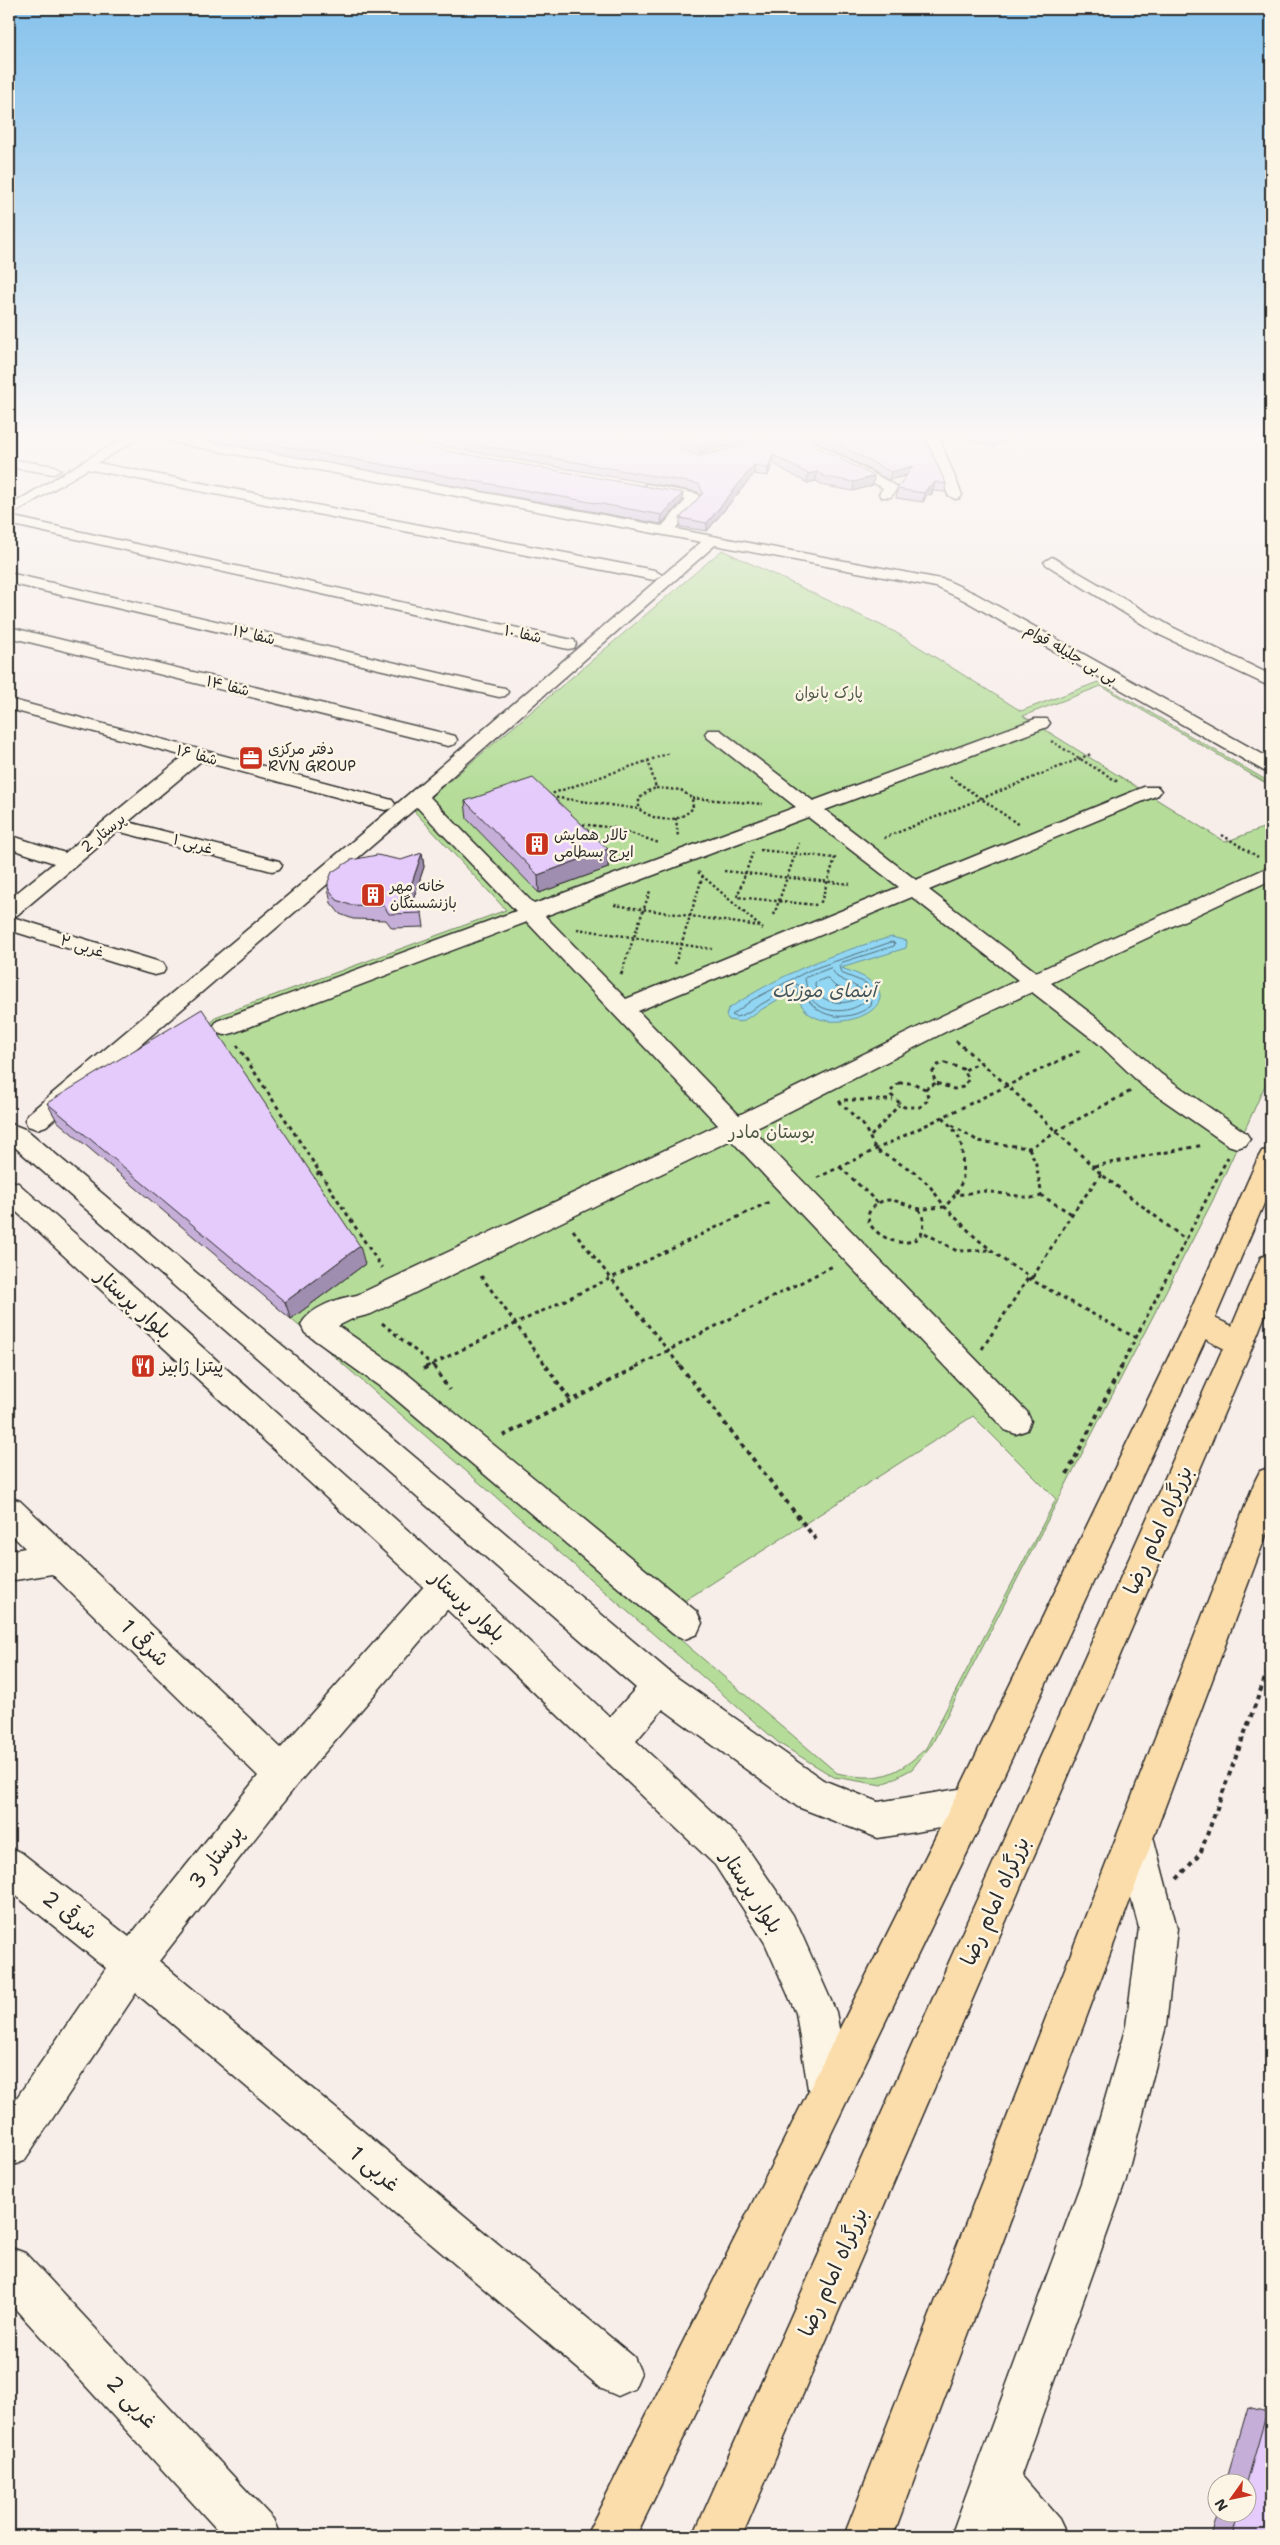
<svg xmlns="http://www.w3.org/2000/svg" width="1280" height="2545" viewBox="0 0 1280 2545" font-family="'Shantell Sans','Playpen Sans Arabic',sans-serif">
<rect width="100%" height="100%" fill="#f7ede9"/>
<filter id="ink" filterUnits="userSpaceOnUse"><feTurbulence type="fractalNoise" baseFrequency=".02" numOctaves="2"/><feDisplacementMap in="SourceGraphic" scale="10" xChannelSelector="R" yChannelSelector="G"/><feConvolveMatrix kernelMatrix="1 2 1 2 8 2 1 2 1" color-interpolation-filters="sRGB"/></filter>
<g filter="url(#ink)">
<path fill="#b5dd99" stroke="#708462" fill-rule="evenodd" d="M722 550 895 632 1021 711 1098 682 1271 783V786L1101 686 1023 716 1225 842 1271 825V1072L1213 1200 932 1744 912 1769 882 1785 834 1777 780 1744 291 1319 364 1264 209 1027 215 1017 506 910 414 811ZM973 1416 1056 1499 926 1748C896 1777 877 1782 837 1773L656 1619Z"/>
<path fill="#91d6f3" stroke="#6892a3" d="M892 937 907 941 906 948 841 968C949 1001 799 1058 797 988L741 1022 729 1020 726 1016 728 1009C779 975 833 952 892 937Z"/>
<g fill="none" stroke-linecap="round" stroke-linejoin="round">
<g stroke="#546f7b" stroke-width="1">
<path d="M892 942 895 943 894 946 843 962 839 966 841 973 866 983 873 994 871 1006C846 1024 812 1019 802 987L796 984 743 1015 736 1017 732 1015 752 1000 810 970Z"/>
<path d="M831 968 837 977 863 990 867 999C854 1014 822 1016 810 997 807 992 806 984 805 978Z"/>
<path d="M827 978 835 986 857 994 858 998C843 1006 828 1003 816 993L815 983Z"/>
</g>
<defs>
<g id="street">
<path d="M163 438H190L662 526 686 500 642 491 640 488 647 484 698 494 701 500 676 529 717 537 719 540 712 544 170 442Z"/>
<path d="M790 438H807L898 487 891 497H881L879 494 883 488Z"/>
<path d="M926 438H939L962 495 960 498 955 499 948 495Z"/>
<path d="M9 459 54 466 61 470 54 474 9 467Z"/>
<path d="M87 461 654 570 662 575 654 580 82 468 80 465 82 462Z"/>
<path d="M9 516 568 639 574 640 576 644 574 648 568 649 9 524Z"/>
<path d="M1052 557 1172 627 1271 675V687L1160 635 1047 565 1044 562Z"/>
<path d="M9 573 499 687 505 688 508 692 505 696 499 697 9 583Z"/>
<path d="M9 627 455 736 457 740 455 744 448 746 9 637Z"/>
<path d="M9 699 392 800 395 804 392 808 411 792H425L534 904 796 807 708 738 705 734 708 730H720L813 801 1035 719H1047L1050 723 1047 727 825 810 916 880 1144 787H1158L1161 791 1158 795 929 890 1036 972 1271 866V880L1051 983 1115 1032 1161 1074 1246 1133 1250 1139 1246 1145 1237 1148 1228 1145 1143 1086 1099 1044 1032 992 947 1031 753 1130 1027 1412 1031 1421 1027 1430 1016 1434 1005 1430 731 1140 371 1314 352 1319 338 1326 406 1373 697 1612 702 1623 697 1634 685 1639 673 1634 386 1391 305 1333 301 1325C309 1308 338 1298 357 1295L718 1125 527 922 233 1033 225 1035 217 1033 213 1027 217 1021 516 911 417 807 46 1126 37 1129 28 1126 25 1120 28 1114 392 808 385 810 201 761 128 822 279 861 282 865 279 869 272 871 117 831 17 915 9 916 163 963 166 968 163 973 155 975 147 973 9 930V899L54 863 9 848V835L65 853 184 756 9 709ZM808 817 899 887 626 999 545 916ZM912 897 1018 980 931 1021 739 1115 638 1011Z"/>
<path d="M9 1497 20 1501 281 1748 434 1575 446 1571 458 1575 462 1586 458 1597 295 1787 159 1961 634 2357 641 2373 634 2389 618 2396 602 2389 136 1993 24 2161 9 2167V2109L106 1968 9 1890V1847L22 1853 129 1937 258 1776 52 1574 9 1581V1551L25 1548 9 1532Z"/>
<path d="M1135 1821 1148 1827 1154 1840 1177 1928 1166 2026 1125 2183 1021 2475 1059 2519 1067 2536H1010L1003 2527 999 2536H951L1081 2183 1126 2026 1139 1928 1116 1840 1122 1827Z"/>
<path d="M9 2247 25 2253 273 2519 280 2536H223L9 2302Z"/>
</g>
<g id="secondary">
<path d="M123 438H139L9 516V506Z"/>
<path d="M712 536 946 580 976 594 1271 759V773L1264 771 964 600 936 587 715 545 425 800H411L408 796 411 792 707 537Z"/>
<path d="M9 1123 27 1130 672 1674 823 1780 878 1802 971 1787 984 1792 989 1805 984 1818 971 1823 878 1838 798 1807 663 1709 636 1741 741 1839 793 1915 836 2012 850 2089 844 2104 829 2110 814 2104 808 2089 796 2013 765 1943 715 1865 434 1597 9 1205V1180L18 1183 458 1575 610 1717 636 1688 9 1142Z"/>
</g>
<path id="primary" d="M1271 1149V1187L1213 1323 984 1818 636 2536H586L958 1792 1185 1323 1258 1158 1262 1151Z"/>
<g id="highway">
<path d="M1271 1254V1300L1254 1343 742 2536H693L1223 1348 1189 1331 1185 1323 1189 1315 1199 1311 1232 1326 1261 1257Z"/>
<path d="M1271 1467V1522L893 2536H844L1255 1481 1260 1471Z"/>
</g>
</defs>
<use href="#street" stroke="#2b2b2b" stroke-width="3"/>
<use href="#secondary" stroke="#2b2b2b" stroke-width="3"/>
<use href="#primary" stroke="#2b2b2b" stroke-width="3"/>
<use href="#highway" stroke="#2b2b2b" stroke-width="3"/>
<g stroke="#2b2b2b" stroke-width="2.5" stroke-dasharray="2.5 2.5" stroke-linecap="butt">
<path d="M1051 741 1118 782"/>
<path d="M648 760 656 788"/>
<path d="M950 777 1019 825"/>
<path d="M656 788 681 790 692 798 693 808C677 824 656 822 639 809V799L648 791Z"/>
<path d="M548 795 670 753"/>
<path d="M551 797 639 809"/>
<path d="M692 798 763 804"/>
<path d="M676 818 678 837"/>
<path d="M578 824 616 828 659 843"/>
<path d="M1222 835 1258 857"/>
<path d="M884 838 1091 754"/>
<path d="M760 850 835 858 820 905"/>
<path d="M753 852 737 897 817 905"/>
<path d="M724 871 850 884"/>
<path d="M698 872 763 929"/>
<path d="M614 905 759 926"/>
<path d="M774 915 799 843"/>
<path d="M577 929 712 949"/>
<path d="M675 964 703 875"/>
<path d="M621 974 650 891"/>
</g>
<g stroke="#2b2b2b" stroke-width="3" stroke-dasharray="4 4" stroke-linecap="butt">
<path d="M621 975 622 972"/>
<path d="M956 1041 1008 1086 1101 1174 1186 1240"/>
<path d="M237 1045 382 1268"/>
<path d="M945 1063 963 1069 969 1079 963 1087 954 1089 936 1083 932 1073 938 1065Z"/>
<path d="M965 1070 981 1062"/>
<path d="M899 1083H913L925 1089 929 1099 920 1107H904L891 1095V1091Z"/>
<path d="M925 1089 936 1083"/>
<path d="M844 1100H893"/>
<path d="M839 1101 864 1126 876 1150 913 1171 929 1185 945 1207 976 1238 1009 1264 1033 1278H1028L1136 1338"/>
<path d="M943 1117 958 1135 962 1147 963 1180 955 1195"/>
<path d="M952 1125 978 1141 1029 1148 1057 1132"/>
<path d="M1056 1131 1131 1091"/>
<path d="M871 1136 899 1105"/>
<path d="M1029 1148 1036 1164 1042 1196 1072 1214"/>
<path d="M1094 1166 1204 1145"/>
<path d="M840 1167 878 1203"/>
<path d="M817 1178 1083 1049"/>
<path d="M310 1179 320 1172"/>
<path d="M919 1209C930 1228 921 1245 898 1242 884 1240 856 1222 874 1206 891 1192 905 1207 922 1209 929 1209 937 1207 945 1207L955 1195 985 1191 1031 1198 1042 1196"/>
<path d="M573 1230 681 1367"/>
<path d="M925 1233 957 1251 989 1250"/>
<path d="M481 1276 547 1367"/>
<path d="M1033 1277 1072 1214 1101 1174"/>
<path d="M382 1323 435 1367"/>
<path d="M982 1349 1028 1278"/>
<path d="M426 1367 771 1201"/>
<path d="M636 1367 833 1266"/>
<path d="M1121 1367 1228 1157"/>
</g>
<g stroke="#2b2b2b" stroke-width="4" stroke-dasharray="4.5 4.5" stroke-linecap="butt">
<path d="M434 1366 449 1390"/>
<path d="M546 1366 571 1401"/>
<path d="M680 1366 818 1542"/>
<path d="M423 1369 429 1366"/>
<path d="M503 1436 639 1366"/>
<path d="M1067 1474 1122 1366"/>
<path d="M1177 1879 1200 1854 1271 1662"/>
</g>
<use href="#street" fill="#fcf5e5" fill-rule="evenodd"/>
<use href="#secondary" fill="#fcf5e5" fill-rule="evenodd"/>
<use href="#primary" fill="#fbddab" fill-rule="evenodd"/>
<use href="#highway" fill="#fbddab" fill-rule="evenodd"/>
</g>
<g fill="#c5afd8" stroke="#2b2b2b">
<path d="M193 438H374L682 501 661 524Z"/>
<path d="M394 438H659L699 456 776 438 874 476 873 485 853 491 825 486 816 481 807 483 772 463 768 476 754 474 707 531 680 527V518L700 496 698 492Z"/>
<path d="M667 438H764L699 453Z"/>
<path d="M810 438H925L946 484 945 492 933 491 931 495 927 494 923 502 896 498 897 489 906 476 889 480Z"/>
<path d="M963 438H1011L994 447Z"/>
<path d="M465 801 608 849V868L539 893 467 819Z"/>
<path d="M422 853 424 867 412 903 422 913 424 927 392 928 386 920 353 919 340 914 331 903 328 888Z"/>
<path d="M47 1103 365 1264 291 1319 57 1121Z"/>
<path d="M1248 2407 1267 2412 1271 2536H1211L1218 2512H1248V2482H1226Z"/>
</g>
<g fill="#a08eb0" stroke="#2b2b2b">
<path d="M729 438H764L699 453V445Z"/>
<path d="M997 438H1011L994 447 995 439Z"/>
<path d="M773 455 772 463 768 476V468Z"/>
<path d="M754 465V474L707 531V523Z"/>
<path d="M913 466 911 474 889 480 891 472Z"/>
<path d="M817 472 816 481 807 483 808 474Z"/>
<path d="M874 476 873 485 853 491 854 482Z"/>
<path d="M935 482 933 491 931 495 932 486Z"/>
<path d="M929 486 927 494 923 502 924 493Z"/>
<path d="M683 493 682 501 661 524 662 515Z"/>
<path d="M608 849V868L539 893 538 875Z"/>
<path d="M422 853 424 867 409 911 407 897Z"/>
<path d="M360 1246 365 1264 291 1319 285 1302Z"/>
</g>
<g fill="#e5cbfb" stroke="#2b2b2b">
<path d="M236 438H374L683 493 662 515Z"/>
<path d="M439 438H659L699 456 776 438H800L874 476 854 482 826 477 817 472 808 474 773 455 768 468 754 465 707 523 680 518 703 493 699 484Z"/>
<path d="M685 438H729L699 445Z"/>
<path d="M826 438H925L946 484 935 482 932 486H929L924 493 897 489 913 466 891 472Z"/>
<path d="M533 778 608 849 538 875 465 801Z"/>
<path d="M422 853 407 897 422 913 389 914 384 906 350 905 337 900 328 888V882L332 872 351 860 377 855 401 860Z"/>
<path d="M202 1009 360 1246 285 1302 47 1103Z"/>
<path d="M1267 2412 1271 2417V2536H1232L1239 2512H1248L1247 2482Z"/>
</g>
</g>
<linearGradient id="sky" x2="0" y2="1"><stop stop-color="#85c2ec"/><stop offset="0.55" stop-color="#fbf7f5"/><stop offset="1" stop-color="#fbf7f5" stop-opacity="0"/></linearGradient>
<rect width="1280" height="794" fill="url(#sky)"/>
<defs>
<symbol id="office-square" viewBox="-11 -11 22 22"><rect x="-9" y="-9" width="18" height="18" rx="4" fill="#c8321e" stroke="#fcf5e5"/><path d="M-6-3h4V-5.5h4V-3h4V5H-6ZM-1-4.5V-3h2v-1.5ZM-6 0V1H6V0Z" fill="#fff"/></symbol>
<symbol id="building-square" viewBox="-11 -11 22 22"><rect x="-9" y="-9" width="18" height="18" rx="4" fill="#c8321e" stroke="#fcf5e5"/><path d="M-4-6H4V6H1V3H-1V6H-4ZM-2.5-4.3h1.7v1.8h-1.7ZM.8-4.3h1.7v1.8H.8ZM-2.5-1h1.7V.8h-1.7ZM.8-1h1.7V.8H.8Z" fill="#fff"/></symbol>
<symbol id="restaurant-square" viewBox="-11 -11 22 22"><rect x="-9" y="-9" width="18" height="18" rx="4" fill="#c8321e" stroke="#fcf5e5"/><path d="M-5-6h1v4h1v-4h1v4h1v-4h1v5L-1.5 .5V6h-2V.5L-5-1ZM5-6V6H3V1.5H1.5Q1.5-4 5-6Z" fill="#fff"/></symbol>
</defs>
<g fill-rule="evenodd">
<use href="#office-square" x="237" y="744" width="28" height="28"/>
<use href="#building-square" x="523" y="830" width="28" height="28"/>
<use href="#building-square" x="359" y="881" width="28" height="28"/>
<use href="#restaurant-square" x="129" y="1352" width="28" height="28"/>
</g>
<g text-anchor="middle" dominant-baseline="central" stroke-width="5" stroke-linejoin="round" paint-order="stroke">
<g font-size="15" fill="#2b2b2b" stroke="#fcf5e5">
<text transform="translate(523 634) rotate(12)">شفا ۱۰</text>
<text transform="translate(254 635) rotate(13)">شفا ۱۲</text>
<text transform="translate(1071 654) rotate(30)">بی بی جلیله قوام</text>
<text transform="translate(228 686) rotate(14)">شفا ۱۴</text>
<text transform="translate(197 755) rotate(15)">شفا ۱۶</text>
<text transform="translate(103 833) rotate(-39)">پرستار 2</text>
<text transform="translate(193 844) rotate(15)">۱ غربی</text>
<text transform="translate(82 946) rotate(17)">۲ غربی</text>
</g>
<g font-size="15" fill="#4e5846" stroke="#fcf5e5">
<text x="829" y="693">پارک بانوان</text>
</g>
<g font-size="15" fill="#2b2b2b" stroke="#fcf5e5" text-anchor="start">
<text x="268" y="749">دفتر مرکزی<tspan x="268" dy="17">RVN GROUP</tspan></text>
<text x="554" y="835">تالار همایش<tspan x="554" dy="17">ایرج بسطامی</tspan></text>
<text x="390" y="886">خانه مهر<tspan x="390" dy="17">بازنشستگان</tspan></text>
</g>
<g font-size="18" fill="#4e5846" stroke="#fcf5e5">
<text x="772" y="1132">بوستان مادر</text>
</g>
<g font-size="18" fill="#2b2b2b" stroke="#fcf5e5" text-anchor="start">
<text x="160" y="1366">پیتزا ژابیز</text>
</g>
<g font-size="19" font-style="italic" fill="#44565d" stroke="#fcf5e5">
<text x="824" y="990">آبنمای موزیک</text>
</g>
<g font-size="21" fill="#2b2b2b" stroke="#fcf5e5">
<text transform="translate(134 1304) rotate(42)">بلوار پرستار</text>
<text transform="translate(1158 1530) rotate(-66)">بزرگراه امام رضا</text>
<text transform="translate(468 1606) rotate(43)">بلوار پرستار</text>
<text transform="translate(145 1643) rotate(44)">شرقی 1</text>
<text transform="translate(216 1857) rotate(-52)">پرستار 3</text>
<text transform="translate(752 1892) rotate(57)">بلوار پرستار</text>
<text transform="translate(995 1901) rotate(-66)">بزرگراه امام رضا</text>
<text transform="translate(70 1915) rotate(39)">شرقی 2</text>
<text transform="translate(375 2169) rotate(40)">غربی 1</text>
<text transform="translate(833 2272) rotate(-66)">بزرگراه امام رضا</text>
<text transform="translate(132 2402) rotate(47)">غربی 2</text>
</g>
</g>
<rect width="1280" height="2545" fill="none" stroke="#fcf5e5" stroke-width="30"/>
<rect x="15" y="15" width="1250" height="2515" fill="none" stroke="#2b2b2b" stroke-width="2" filter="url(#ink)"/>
<g transform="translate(1232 2498) rotate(237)"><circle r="24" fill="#fcf5e5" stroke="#a8a49b"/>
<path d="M0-4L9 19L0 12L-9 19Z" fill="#c8321e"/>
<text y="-8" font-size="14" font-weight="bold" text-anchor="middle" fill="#2b2b2b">N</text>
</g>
</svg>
